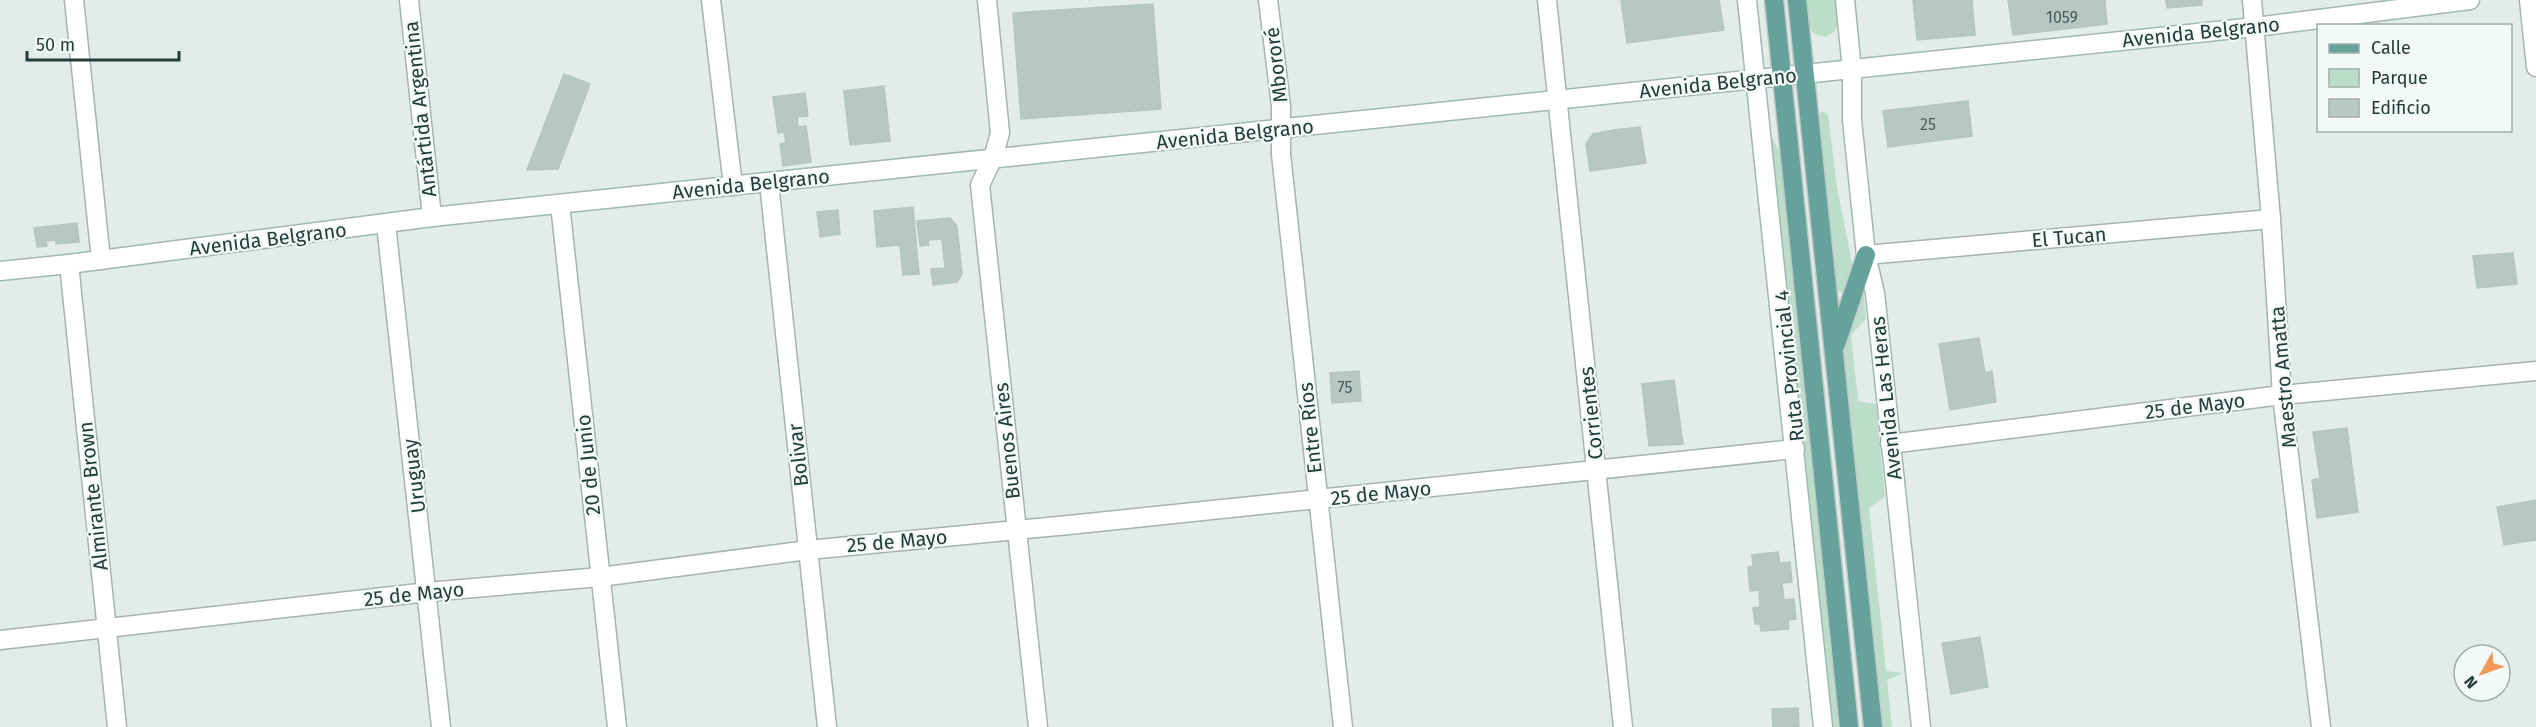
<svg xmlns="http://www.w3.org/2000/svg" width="2536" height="727" viewBox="0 0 2536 727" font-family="'Fira Sans',sans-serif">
<rect width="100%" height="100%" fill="#e2ece9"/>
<g fill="#bbddca">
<path d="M1805 0H1836C1838 16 1843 30 1825 37L1813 33 1807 21Z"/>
<path d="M1823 111 1828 115 1837 187 1853 269 1844 292 1842 293 1836 289 1818 116Z"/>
<path d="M1770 133 1780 153 1840 727H1832Z"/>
<path d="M1862 293 1864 297 1866 319 1851 335 1858 401 1876 404 1885 497 1869 508 1886 671 1904 673 1887 680 1892 727H1883L1842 342Z"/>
</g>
<g fill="#b7c7c3" stroke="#b4c6c1" stroke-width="1.5">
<path d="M1621 0H1666L1671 37 1627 43Z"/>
<path d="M1666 0H1719L1724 30 1671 37Z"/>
<path d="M1913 0H1972L1975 35 1917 40Z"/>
<path d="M2008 0H2105L2107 24 2013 35Z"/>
<path d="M2166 0H2202V5L2167 8Z"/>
<path d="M1153 4 1161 109 1021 119 1013 13Z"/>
<path d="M564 74 590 84 558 169 527 170Z"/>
<path d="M884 86 890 141 850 145 844 91Z"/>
<path d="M805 93 808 116 797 117 798 127 806 126 811 162 783 166 780 144 786 143 784 132 778 133 773 97Z"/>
<path d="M1968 101 1972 136 1888 147 1883 111Z"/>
<path d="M1640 127 1646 163 1619 167 1614 130Z"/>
<path d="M1614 130 1619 167 1590 171 1586 144 1593 134Z"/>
<path d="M913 207 919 274 903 275 900 245 877 247 874 211Z"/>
<path d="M838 210 840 234 820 237 817 212Z"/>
<path d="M950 218 957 226 962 274 957 282 933 285 931 269 945 268 942 239 928 240 929 245 920 246 917 221Z"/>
<path d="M77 223 79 242 56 244V240L46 241 47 246 37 247 34 228Z"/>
<path d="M2513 253 2517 284 2477 288 2473 256Z"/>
<path d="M1979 338 1985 373 1992 371 1996 402 1950 410 1939 344Z"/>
<path d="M1359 371 1361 401 1332 403 1330 373Z"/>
<path d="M1674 380 1683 444 1649 446 1642 384Z"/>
<path d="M2347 428 2358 512 2317 518 2312 480 2320 478 2313 432Z"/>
<path d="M2536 500V540L2504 545 2497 507Z"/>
<path d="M1778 552 1780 563 1790 562 1792 582 1782 583 1784 600 1794 599 1796 619 1788 620 1789 629 1761 631 1760 624H1755L1753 608 1760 607 1759 590 1750 591 1748 567 1753 566 1752 555Z"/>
<path d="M1980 637 1988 687 1951 694 1942 643Z"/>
<path d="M1798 708 1799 727H1773L1772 709Z"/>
</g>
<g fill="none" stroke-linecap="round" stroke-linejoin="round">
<defs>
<g id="street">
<path d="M74 0 101 260"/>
<path d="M409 0 432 217"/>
<path d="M711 0 733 186"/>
<path d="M987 0 1000 133 993 158 980 185 1038 727"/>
<path d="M1268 0 1281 106V154L1343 727"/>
<path d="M1547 0 1623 727"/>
<path d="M2252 0 2271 219 2282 395 2321 727"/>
<path d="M2529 0 2536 67"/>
<path d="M769 183 827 727"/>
<path d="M560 204 617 727"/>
<path d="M386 224 441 727"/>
<path d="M1866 255 2271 219"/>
<path d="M69 264 117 727"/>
<path d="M1890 444 2282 395 2536 371"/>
<path d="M0 640 428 592 600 577 808 550 1069 525 1795 449"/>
</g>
<g id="secondary">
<path d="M1747 0 1823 727"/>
<path d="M1845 0 1852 70V120L1866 255 1875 293 1921 727"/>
<path d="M0 271 69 264 432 217 2255 27 2470 0"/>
</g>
<g id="primary">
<path d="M1774 0 1849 727"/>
<path d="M1797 0 1873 727"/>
<path d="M1836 344 1866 255"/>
</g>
</defs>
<use href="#street" stroke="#a5b4b1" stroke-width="21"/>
<use href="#secondary" stroke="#a0b8b3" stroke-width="21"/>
<use href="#primary" stroke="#c1c9c8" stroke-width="21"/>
<use href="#street" stroke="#fff" stroke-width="18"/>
<use href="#secondary" stroke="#fff" stroke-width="18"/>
<use href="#primary" stroke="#66a29c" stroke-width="18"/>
</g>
<g text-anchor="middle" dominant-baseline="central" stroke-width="4.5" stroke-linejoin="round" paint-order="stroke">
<g font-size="16" fill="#47605c">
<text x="2062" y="17">1059</text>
<text x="1928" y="124">25</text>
<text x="1345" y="387">75</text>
</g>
<g font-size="20" fill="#223d3a" stroke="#f2f9f7">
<text transform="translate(2201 32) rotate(-6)">Avenida Belgrano</text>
<text transform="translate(1276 65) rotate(-97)">Mbororé</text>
<text transform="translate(1718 83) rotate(-6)">Avenida Belgrano</text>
<text transform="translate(420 109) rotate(-96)">Antártida Argentina</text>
<text transform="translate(1235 134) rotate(-6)">Avenida Belgrano</text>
<text transform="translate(751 184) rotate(-6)">Avenida Belgrano</text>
<text transform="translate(2069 237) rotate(-5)">El Tucan</text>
<text transform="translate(268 239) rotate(-7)">Avenida Belgrano</text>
<text transform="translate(1789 366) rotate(-96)">Ruta Provincial 4</text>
<text transform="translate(2283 377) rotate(-95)">Maestro Amatta</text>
<text transform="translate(1886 398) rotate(-96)">Avenida Las Heras</text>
<text transform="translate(2195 406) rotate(-7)">25 de Mayo</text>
<text transform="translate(1591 413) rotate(-96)">Corrientes</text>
<text transform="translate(1310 428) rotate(-96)">Entre Ríos</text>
<text transform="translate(1007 441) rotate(-96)">Buenos Aires</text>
<text transform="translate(798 455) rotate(-96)">Bolivar</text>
<text transform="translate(588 465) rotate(-96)">20 de Junio</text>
<text transform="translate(414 476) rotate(-97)">Uruguay</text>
<text transform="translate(1381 493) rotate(-6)">25 de Mayo</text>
<text transform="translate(93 496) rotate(-96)">Almirante Brown</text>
<text transform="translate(897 541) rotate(-5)">25 de Mayo</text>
<text transform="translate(414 594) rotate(-6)">25 de Mayo</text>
</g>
</g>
<rect x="2317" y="24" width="195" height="108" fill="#f2f9f7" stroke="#9faeab" stroke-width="1.5"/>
<rect x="2329" y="44" width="30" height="9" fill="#66a29c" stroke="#9faeab" stroke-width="1.5"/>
<text x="2371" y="54" font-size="18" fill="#223d3a">Calle</text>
<rect x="2329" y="69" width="30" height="18" fill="#bbddca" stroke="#9faeab" stroke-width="1.5"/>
<text x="2371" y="84" font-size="18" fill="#223d3a">Parque</text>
<rect x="2329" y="99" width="30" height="18" fill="#b7c7c3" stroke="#9faeab" stroke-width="1.5"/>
<text x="2371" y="114" font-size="18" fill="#223d3a">Edificio</text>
<g transform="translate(2482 673) rotate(230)"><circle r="28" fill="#f2f9f7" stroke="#9faeab" stroke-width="1.5"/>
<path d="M0-4.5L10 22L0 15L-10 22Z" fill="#f2985b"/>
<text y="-9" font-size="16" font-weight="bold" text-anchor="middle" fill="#223d3a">N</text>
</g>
<path d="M27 51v9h152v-9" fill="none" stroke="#223d3a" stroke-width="3"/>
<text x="36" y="51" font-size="18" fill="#223d3a" stroke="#f2f9f7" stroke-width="4.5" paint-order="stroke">50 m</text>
</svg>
